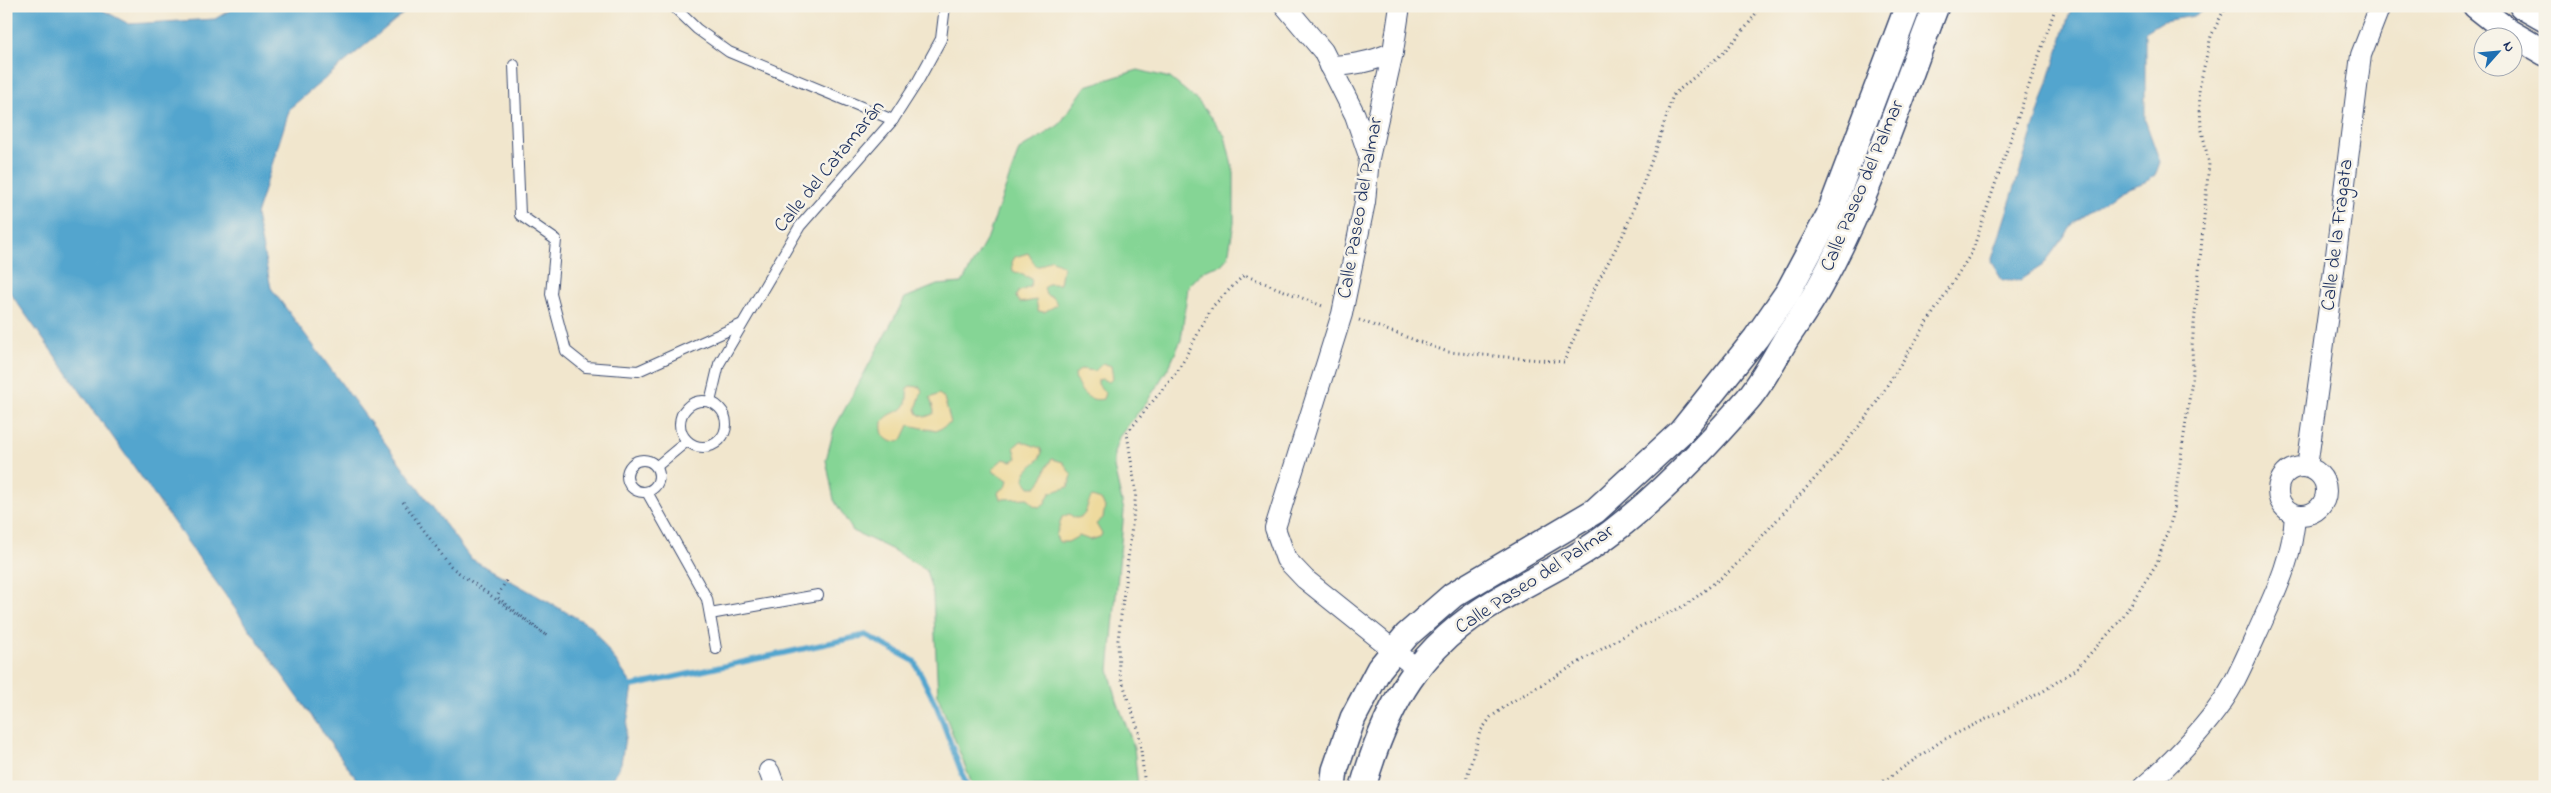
<svg xmlns="http://www.w3.org/2000/svg" width="2551" height="793" viewBox="0 0 2551 793" font-family="'Indie Flower',sans-serif">
<rect width="100%" height="100%" fill="#f7f3e8"/>
<filter id="ink" filterUnits="userSpaceOnUse"><feTurbulence type="fractalNoise" baseFrequency=".02" numOctaves="2"/><feDisplacementMap in="SourceGraphic" scale="10" xChannelSelector="R" yChannelSelector="G"/><feConvolveMatrix kernelMatrix="1 2 1 2 8 2 1 2 1" color-interpolation-filters="sRGB"/></filter>
<filter id="wash" filterUnits="userSpaceOnUse"><feTurbulence type="fractalNoise" baseFrequency=".0096" numOctaves="4" result="noise"/><feDisplacementMap in="SourceGraphic" scale="20" xChannelSelector="R" yChannelSelector="G"/><feGaussianBlur stdDeviation="1.12" result="paint"/><feColorMatrix in="noise" values="0 0 0 0 0 0 0 0 0 0 0 0 0 0 0 0 0 1.4 0 .05"/><feComposite in="paint" operator="in"/></filter>
<g filter="url(#wash)">
<rect width="100%" height="100%" fill="#f1e6cd"/>
<path fill="#85d595" stroke="#50827a" d="M1138 70 1170 78 1198 101 1225 136 1234 173V223L1228 257 1221 265 1203 271 1188 287 1181 340 1170 365 1148 400 1119 437 1114 453V467L1124 511 1109 670 1117 701 1134 747 1138 787H973L938 696 933 595 926 570 891 549 853 531 834 500 826 460 834 429 905 298 937 285 962 283 988 237 1019 150 1059 125 1086 86Z"/>
<g fill="#eeda9e" stroke="#84847e">
<path d="M1028 253 1036 266H1040L1051 259 1063 266 1060 284H1048L1044 288 1046 295 1054 298 1057 305 1044 312 1038 311 1036 300 1020 303 1016 297 1018 292 1030 287 1032 281 1030 278 1013 271 1012 262 1015 257Z"/>
<path d="M1103 363 1111 366 1113 378 1109 382 1102 379 1098 380V384L1105 393 1103 399C1087 403 1076 388 1075 374L1081 369 1095 371Z"/>
<path d="M910 386 920 387 922 391 916 409 918 414 925 417 933 414 934 411 930 398 939 394 944 398 951 423 936 431 909 425 902 440 892 442C883 438 881 432 882 422 896 405 909 418 907 388Z"/>
<path d="M1021 441 1040 448 1042 452C1040 464 1025 466 1024 479L1030 487H1036C1045 478 1045 466 1052 459L1063 462 1072 476 1068 487 1050 493 1045 503 1040 507 1034 506 1028 498 1001 499 998 494 999 491 1006 487 1008 480 994 472 993 468 1003 459 1012 461 1017 458 1014 447Z"/>
<path d="M1092 497 1101 500 1105 507 1103 518 1096 524 1102 534 1100 537 1090 540 1079 536 1068 542H1059L1056 536 1062 517 1069 514 1075 518C1089 518 1084 506 1092 497Z"/>
</g>
<g fill="#53a5ce" stroke="#376a96">
<path d="M6 6H95L129 24 215 19 237 6H412L290 108 256 215 271 288 470 558 591 626 633 686 621 763 609 787H362L6 287Z"/>
<path d="M2072 6H2210L2194 16 2163 21 2145 32V120L2160 162 2155 176 2145 182 2117 192 2075 222 2043 265 2020 280H2002L1991 262Z"/>
</g>
<g fill="none" stroke-linecap="round" stroke-linejoin="round">
<path stroke="#53a5ce" stroke-width="5.5" d="M633 686 866 635 914 661 937 707 967 787"/>
</g>
</g>
<g filter="url(#ink)">
<g fill="none" stroke-linecap="round" stroke-linejoin="round">
<defs>
<g id="service">
<path d="M673 6 697 29 729 52 893 120"/>
<path d="M514 65 520 215 556 240 551 294 566 351 586 367 638 371 740 325"/>
<circle cx="703" cy="424" r="23"/>
<path d="M710 402 719 364 800 226 893 120 918 81 941 39 945 6"/>
<circle cx="643" cy="476" r="16"/>
<path d="M657 466 687 441"/>
<path d="M647 492 707 599 716 649"/>
<path d="M710 614 818 595"/>
</g>
<g id="minor">
<path d="M1285 6 1323 51 1355 115 1369 156"/>
<path d="M1400 6 1393 52 1369 158 1365 202 1342 314 1275 528 1286 559 1305 579 1416 668"/>
<path d="M1330 66C1353 65 1372 62 1393 52"/>
<circle cx="2302" cy="491" r="24"/>
<path d="M2307 467 2335 263 2361 55 2380 6"/>
<path d="M769 771 775 787"/>
<path d="M2143 787C2172 763 2214 719 2232 686 2243 665 2253 642 2263 620 2279 585 2293 554 2295 515"/>
</g>
<g id="tertiary">
<path d="M2476 6 2509 32 2545 53"/>
<path d="M2522 6 2545 19"/>
<path d="M1333 787 1335 770 1353 718 1379 669 1407 635 1453 595 1595 511 1681 432 1756 338 1788 292 1829 215 1908 6"/>
<path d="M1363 787C1387 703 1419 647 1496 601 1535 578 1576 560 1612 532 1662 494 1707 446 1748 399 1763 381 1774 359 1786 339 1798 321 1811 303 1821 284 1869 197 1900 99 1936 6"/>
</g>
</defs>
<use href="#service" stroke="#3b4a6f" stroke-width="12"/>
<use href="#minor" stroke="#3b4a6f" stroke-width="22"/>
<use href="#tertiary" stroke="#3b4a6f" stroke-width="28"/>
<g stroke="#3b4a6f" stroke-width="3" stroke-dasharray="1 4" stroke-linecap="butt">
<path d="M1359 320 1448 352 1564 362 1596 285 1625 231 1656 149 1673 95 1723 53 1747 26 1761 6"/>
<path d="M403 502 451 567 547 636 497 597 507 579"/>
<path d="M1145 787 1139 732 1119 671 1118 640 1136 493 1127 433 1179 369 1212 307 1244 275 1325 307"/>
<path d="M1464 787 1480 732 1491 717 1510 703 1639 627 1686 605 1731 570 1830 462 1869 414 1972 252 2056 6"/>
<path d="M1875 787 1943 740 2042 692 2076 669 2120 621 2157 563 2172 518 2193 373 2192 346 2209 164 2201 126 2199 89 2211 36 2226 6"/>
</g>
<use href="#service" stroke="#fff" stroke-width="10"/>
<use href="#minor" stroke="#fff" stroke-width="20"/>
<use href="#tertiary" stroke="#fff" stroke-width="25"/>
</g>
</g>
<g text-anchor="middle" dominant-baseline="central" stroke-width="5" stroke-linejoin="round" paint-order="stroke">
<g font-size="20" fill="#1b2f5e" stroke="#f7f3e8">
<text transform="translate(830 167) rotate(-51)">Calle del Catamarán</text>
<text transform="translate(1863 186) rotate(-67)">Calle Paseo del Palmar</text>
<text transform="translate(1361 208) rotate(-80)">Calle Paseo del Palmar</text>
<text transform="translate(2338 235) rotate(-83)">Calle de la Fragata</text>
<text transform="translate(1535 580) rotate(-33)">Calle Paseo del Palmar</text>
</g>
</g>
<rect width="2551" height="793" fill="none" stroke="#f7f3e8" stroke-width="25"/>
<g transform="translate(2498 52) rotate(63)"><circle r="24" fill="#f7f3e8" stroke="#9fa5b1"/>
<path d="M0-4L9 19L0 12L-9 19Z" fill="#1f6fb2"/>
<text y="-8" font-size="14" font-weight="bold" text-anchor="middle" fill="#1b2f5e">N</text>
</g>
</svg>
